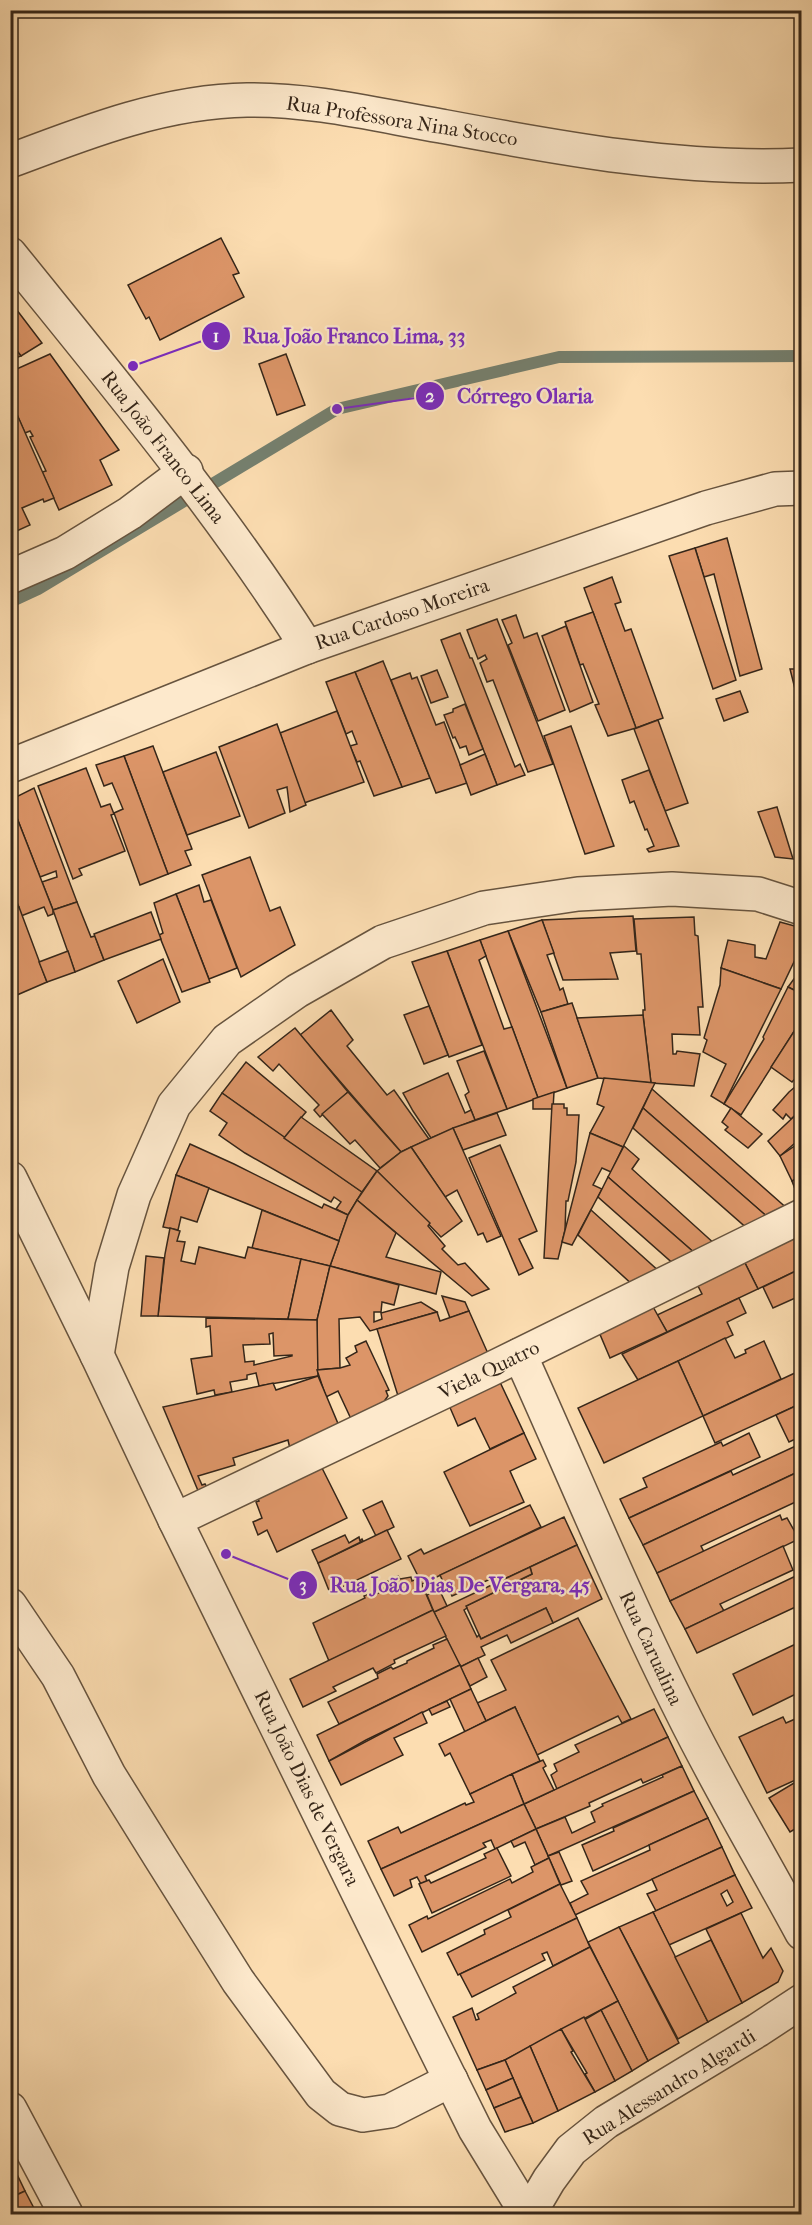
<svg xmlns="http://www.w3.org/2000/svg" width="812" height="2225" viewBox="0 0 812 2225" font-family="'IM FELL French Canon',serif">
<rect width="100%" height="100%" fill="#fcddb1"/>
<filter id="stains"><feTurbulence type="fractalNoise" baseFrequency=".00333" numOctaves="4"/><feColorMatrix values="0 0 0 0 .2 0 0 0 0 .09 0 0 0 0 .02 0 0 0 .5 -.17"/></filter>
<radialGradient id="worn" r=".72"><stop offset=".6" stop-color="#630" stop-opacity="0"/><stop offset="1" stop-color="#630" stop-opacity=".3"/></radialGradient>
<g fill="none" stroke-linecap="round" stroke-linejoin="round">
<path stroke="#75806f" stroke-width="12" d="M10 602 38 589 337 409 559 357 802 356"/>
</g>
<g fill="#dc9568" stroke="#352619" stroke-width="1.5" fill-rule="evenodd">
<path d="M221 238 239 273 233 275 244 297 160 340 149 317 146 319 128 285Z"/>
<path d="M10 301 42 343 21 356 10 342Z"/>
<path d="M10 342 21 356 10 360Z"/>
<path d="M50 354 119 450 100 460 112 485 59 510 42 472 46 471 30 437 33 436 30 431 25 433 10 399V372Z"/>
<path d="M286 354 305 405 277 415 259 364Z"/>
<path d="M12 403 54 498 44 502 43 499 22 508 30 525 10 534Z"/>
<path d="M727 538 762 669 740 676 714 574 704 577 695 548Z"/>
<path d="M695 548 736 680 713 689 669 556Z"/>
<path d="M612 577 621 602 615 604 625 631 631 629 663 718 636 728 584 588Z"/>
<path d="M593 612 636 728 608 736 595 705 599 704 583 664 580 665 565 622Z"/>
<path d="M516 615 524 638 537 633 565 710 538 721 508 645 512 643 502 620Z"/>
<path d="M497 619 553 764 528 772 493 680 487 682 480 663 487 659 485 655 478 659 467 630Z"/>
<path d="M566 626 593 702 570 712 542 636Z"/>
<path d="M460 633 470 658H472L515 767 520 764 525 775 497 785 441 640Z"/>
<path d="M383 661 430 778 402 787 355 672Z"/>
<path d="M790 669H802V705H799Z"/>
<path d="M437 670 448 697 431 703 421 676Z"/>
<path d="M355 672 402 787 374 796 360 761 357 762 350 746 357 744 352 731 346 734 326 682Z"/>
<path d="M410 673 412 679 417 677 436 725 444 722 467 783 436 793 391 680Z"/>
<path d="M740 691 748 712 724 721 716 699Z"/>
<path d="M465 704 483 749 469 755 466 746 460 748 455 737 453 738 444 715 453 712V709Z"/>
<path d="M337 711 364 782 304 803 280 733Z"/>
<path d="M658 720 688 803 665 811 634 729Z"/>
<path d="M277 724 306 805 290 812 287 787 277 790 285 813 249 828 219 747Z"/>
<path d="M571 726 614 846 585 854 544 736Z"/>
<path d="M153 746 192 849 185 851 191 865 168 874 124 756Z"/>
<path d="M216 752 240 816 187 835 163 772Z"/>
<path d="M485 754 497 785 471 795 460 765Z"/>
<path d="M124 756 168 874 140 885 114 813 123 809 112 783 104 786 96 765Z"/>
<path d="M86 768 101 807 110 804 114 814 111 815 125 851 79 869 82 875 73 879 38 786Z"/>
<path d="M649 770 679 846 649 852 647 849 654 846 647 829 645 830 634 801 630 803 622 780Z"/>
<path d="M34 788 77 902 53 910 42 882 57 877 56 871 40 877 10 800Z"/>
<path d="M10 800 53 910V914L48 916 44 907 21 916 10 886Z"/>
<path d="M777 807 793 859 775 857 758 812Z"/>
<path d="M250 857 270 911 280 907 295 945 241 977 202 875Z"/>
<path d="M199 885 204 902 211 900 237 968 209 979 176 894Z"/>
<path d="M10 886 19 907 10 911Z"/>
<path d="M176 894 210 982 182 992 159 935 163 933 154 903Z"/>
<path d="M77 902 91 937 95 936 104 960 75 972 53 910Z"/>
<path d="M19 907 47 982 10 998V911Z"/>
<path d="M151 912 161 939 104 960 94 934Z"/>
<path d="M633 916 636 951 610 953 618 979 563 980 542 920Z"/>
<path d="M694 917 695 935 698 936 703 1007H698L700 1035 672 1034 673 1054H676L677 1051 700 1054 694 1086 651 1083 643 1015V1010H645L641 954H637L634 919Z"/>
<path d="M542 920 554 953 547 955 560 990 563 988 568 1004 541 1012 508 931Z"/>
<path d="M780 922 802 928V945L781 989 721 968 728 940 755 945V957L766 959Z"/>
<path d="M508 931 567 1088 538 1098 480 940Z"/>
<path d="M480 940 486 956 479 960 504 1029 512 1027 538 1098 507 1109 447 951Z"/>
<path d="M68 951 75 972 47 982 39 962Z"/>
<path d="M447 951 482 1045 449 1057 412 962Z"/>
<path d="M163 959 180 1002 137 1023 118 981Z"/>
<path d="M721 968 781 989 724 1104 711 1096 726 1064 703 1052 707 1040 704 1038 720 985Z"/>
<path d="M802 968V994L788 987Z"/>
<path d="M788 987 802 994V1019L741 1115 724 1104 764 1039 763 1037Z"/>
<path d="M572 1003 598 1078 567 1088 541 1012Z"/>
<path d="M429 1006 448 1055 424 1064 404 1015Z"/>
<path d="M331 1010 353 1040 347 1046 387 1095 394 1090 429 1139 401 1152 300 1035Z"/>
<path d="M643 1015 651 1083 598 1078 577 1018Z"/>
<path d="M802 1019V1071L792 1082 771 1067Z"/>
<path d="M295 1028 348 1092 320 1117 314 1110 319 1105 279 1064 273 1071 258 1057Z"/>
<path d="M484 1051 507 1109 475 1120 465 1095 469 1092 457 1061Z"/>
<path d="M246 1062 306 1112 284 1138 222 1093Z"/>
<path d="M448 1073 465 1113 471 1110 475 1120 431 1138 413 1111 403 1093Z"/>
<path d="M604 1078 655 1083 623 1147 590 1133 604 1107 597 1104Z"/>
<path d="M802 1081V1109L791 1119 786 1114 783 1119 773 1110 789 1092Z"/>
<path d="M652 1089 790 1211 771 1220 643 1108Z"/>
<path d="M348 1092 401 1152 380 1168 355 1140 350 1144 322 1114Z"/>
<path d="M554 1092 553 1109H533V1099Z"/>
<path d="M222 1093 362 1192 348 1215 336 1209 341 1202 334 1197 331 1202 245 1153 219 1135 227 1123 210 1111Z"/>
<path d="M552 1104H564V1108H567V1115H579L576 1162 568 1201H566L565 1230 558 1259 544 1258Z"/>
<path d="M643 1108 771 1220 749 1230 633 1128Z"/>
<path d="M731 1108 762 1134 748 1148 725 1130 728 1127 722 1122Z"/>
<path d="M802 1109V1137L780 1156 768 1141Z"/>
<path d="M497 1113 506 1135 463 1150 453 1128Z"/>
<path d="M301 1117 377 1171 362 1192 284 1138Z"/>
<path d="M453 1128 501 1236 487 1242 483 1233 478 1235 457 1190 445 1197 411 1147Z"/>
<path d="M590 1133 623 1147 611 1172 602 1168 593 1185 602 1189 572 1245 562 1242Z"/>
<path d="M802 1141V1176L792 1181 780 1156Z"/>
<path d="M190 1144 234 1164 322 1208 324 1204 348 1215 339 1241 176 1175Z"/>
<path d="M500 1145 537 1231 519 1239 533 1268 519 1275 469 1158Z"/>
<path d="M624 1146 639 1159 632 1169 717 1246 697 1255 608 1177Z"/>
<path d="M411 1147 462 1221 441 1237 377 1171 401 1152Z"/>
<path d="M377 1171 430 1223 428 1226 445 1246 442 1249 458 1265 465 1263 489 1289 472 1296 357 1200Z"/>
<path d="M176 1175 209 1188 197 1222 181 1217 178 1230 163 1227Z"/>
<path d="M802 1176V1205H801L792 1181Z"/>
<path d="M608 1177 697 1255 676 1266 598 1197Z"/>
<path d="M357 1200 396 1233 386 1257 441 1272 436 1294 330 1266 348 1215Z"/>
<path d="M262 1210 339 1241 330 1266 252 1248Z"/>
<path d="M591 1210 661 1273 634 1286 578 1235Z"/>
<path d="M170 1228 180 1231 177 1241 185 1242 181 1261 195 1264 199 1247 245 1258 248 1247 301 1259 288 1319 158 1316 165 1254Z"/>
<path d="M802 1232V1268L758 1289 744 1261Z"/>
<path d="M146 1256 164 1258 158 1316H141Z"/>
<path d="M301 1259 330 1266 317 1320 288 1319Z"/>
<path d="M744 1261 758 1289 667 1332 657 1315 702 1294 697 1284Z"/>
<path d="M330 1266 399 1285 394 1305 382 1302 381 1312H374V1322L382 1319 381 1313 421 1302 437 1312 370 1331 360 1317 339 1319 340 1368 317 1370V1320Z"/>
<path d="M802 1268V1295L773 1308 763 1287Z"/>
<path d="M442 1296 465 1302 469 1311 450 1318Z"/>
<path d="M739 1298 746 1313 727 1322 733 1335 638 1380 622 1354Z"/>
<path d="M652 1305 667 1332 610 1358 599 1332Z"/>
<path d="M469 1311 490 1358 399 1399 377 1329 437 1312 440 1321Z"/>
<path d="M206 1318 317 1320 318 1376 259 1386 256 1373 247 1375V1379L230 1382 232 1392 215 1395 214 1390 197 1394 191 1359 212 1356 210 1326 206 1327ZM273 1333 274 1356 292 1355V1356L254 1365V1361L245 1362 243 1345 270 1344 269 1334Z"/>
<path d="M725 1338 735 1358 746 1353 745 1350 764 1341 781 1379 703 1416 678 1361Z"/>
<path d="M366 1341 389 1390 386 1391 388 1396 385 1400 387 1405 352 1421 338 1391 326 1397 317 1370 340 1368 350 1365 346 1358 357 1352 355 1346Z"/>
<path d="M678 1361 703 1416 604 1463 578 1408Z"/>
<path d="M797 1372 802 1379V1403L715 1443 703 1416Z"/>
<path d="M318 1376 339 1426 290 1449 288 1440 233 1458 235 1465 198 1476 202 1485 205 1484 208 1489 199 1493 163 1407 273 1383 276 1390Z"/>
<path d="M499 1380 524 1433 490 1449 475 1418 458 1426 448 1403Z"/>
<path d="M802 1403V1436L789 1442 776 1415Z"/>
<path d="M524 1433 536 1459 510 1471 524 1502 470 1526 444 1472Z"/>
<path d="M749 1433 760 1457 629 1518 620 1499 647 1487 643 1478 721 1442 723 1446Z"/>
<path d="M800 1444H802V1470L643 1545 629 1518 731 1471 733 1475Z"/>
<path d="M320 1464 347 1518 277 1552 267 1530 258 1535 253 1522 262 1518 256 1502 259 1501 256 1494Z"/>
<path d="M802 1470V1499L701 1546 704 1552 657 1573 643 1545Z"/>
<path d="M382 1501 394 1527 376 1536 363 1510Z"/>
<path d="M530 1505 541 1527 422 1584 408 1556 421 1549 424 1554Z"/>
<path d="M780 1515 782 1520 787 1518 799 1539 670 1601 657 1573Z"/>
<path d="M564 1517 577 1545 498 1582 495 1577 452 1596 448 1587 446 1588 440 1575Z"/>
<path d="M387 1530 401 1559 330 1593 318 1563Z"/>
<path d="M345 1535 349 1543 359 1537 360 1541 362 1539 363 1541 318 1563 312 1550Z"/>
<path d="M577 1545 602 1599 553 1623 546 1608 481 1639 466 1606 532 1574 530 1567Z"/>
<path d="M783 1546 793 1570 720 1604 724 1611 685 1629 670 1601Z"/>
<path d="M530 1567 532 1574 466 1606 467 1608 464 1610 477 1637 479 1635 481 1639 546 1608 553 1623 511 1643 507 1635 481 1647 485 1655 460 1667 434 1612Z"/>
<path d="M802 1573V1604L697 1653 685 1629Z"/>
<path d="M398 1576 400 1579 411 1577 412 1581 419 1578 433 1610 329 1661 313 1623 365 1598 364 1596 368 1594 369 1597 381 1592V1590L390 1585 388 1581Z"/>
<path d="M439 1589 447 1606 434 1612 427 1595Z"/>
<path d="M433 1610 446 1636 394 1660 395 1663 376 1673 373 1668 333 1687 336 1691 303 1707 290 1679Z"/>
<path d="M578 1618 631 1719 622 1723 618 1716 537 1755 515 1707 486 1721 477 1703 506 1690 491 1660Z"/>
<path d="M447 1639 460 1665 339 1724 328 1702 378 1678 377 1674 391 1667 393 1669 407 1663V1661L434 1648 433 1645Z"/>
<path d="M802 1641V1691L753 1715 733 1674Z"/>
<path d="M478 1658 487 1677 470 1686 460 1667Z"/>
<path d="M460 1665 471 1689 366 1740 329 1761 317 1735Z"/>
<path d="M471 1689 486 1721 465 1732 450 1699Z"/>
<path d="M447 1701 450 1707 432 1715 429 1709Z"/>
<path d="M515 1707 540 1761 470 1794 450 1753 445 1756 439 1744Z"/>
<path d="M654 1709 668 1737 557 1789 551 1775 557 1771 554 1764 579 1752 575 1745Z"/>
<path d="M422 1712 427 1723 394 1738 403 1755 341 1785 329 1761Z"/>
<path d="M802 1716V1777L767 1793 739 1737 783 1717 786 1723Z"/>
<path d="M668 1737 682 1766 643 1783 641 1779 589 1803 590 1806 536 1829 524 1804Z"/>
<path d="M543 1760 546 1766 543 1768 554 1790 524 1804 512 1774Z"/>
<path d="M682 1766 694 1791 548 1856 536 1829 565 1817 572 1833 595 1822 591 1812 603 1806 602 1804 663 1777 662 1775Z"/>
<path d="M512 1774 524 1804 381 1869 368 1841 398 1827 401 1833 465 1803 466 1805 474 1802 470 1794Z"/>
<path d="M799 1780 802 1784V1828L800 1826 790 1832 769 1798Z"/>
<path d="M694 1791 708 1818 593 1871 582 1845 614 1831 613 1828Z"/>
<path d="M524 1804 536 1829 495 1849 491 1840 483 1843 486 1847 425 1876 427 1881 421 1884 417 1877 410 1880 412 1887 394 1896 381 1869Z"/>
<path d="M708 1818 722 1847 575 1915 570 1903 588 1894 581 1881 650 1850 649 1845Z"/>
<path d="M536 1829 549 1858 535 1865 525 1842 514 1847 511 1841Z"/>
<path d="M722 1847 735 1875 656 1911 647 1894 657 1890 652 1879Z"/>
<path d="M497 1848 511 1876 432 1913 419 1884 429 1880 431 1883 486 1858 484 1854Z"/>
<path d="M559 1852 572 1881 561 1885 548 1856Z"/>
<path d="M549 1858 560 1884 422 1952 409 1925 427 1916 428 1919 510 1879 512 1883 533 1872 531 1867Z"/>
<path d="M735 1875 752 1908 669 1945 653 1912ZM727 1890 733 1902 727 1906 721 1894Z"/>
<path d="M560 1884 577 1918 458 1975 447 1953 485 1934 484 1930 511 1917 508 1910Z"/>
<path d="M653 1912 708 2022 678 2039 619 1927Z"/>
<path d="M741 1913 763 1958 771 1948 783 1971 778 1982 742 2003 706 1929Z"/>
<path d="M577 1918 590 1947 553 1966 547 1952 542 1954 545 1960 472 1997 460 1974Z"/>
<path d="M619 1927 679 2043 648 2061 588 1942Z"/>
<path d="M711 1940 742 2003 708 2022 675 1957Z"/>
<path d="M590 1947 618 2001 505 2060 477 2070 453 2017 472 2008 476 2020 479 2019 477 2014 516 1993 513 1987Z"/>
<path d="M618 2001 648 2061 632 2071 601 2010Z"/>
<path d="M601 2010 632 2071 615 2081 584 2020Z"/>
<path d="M584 2017 615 2081 595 2092 585 2074 587 2073 561 2029Z"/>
<path d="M561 2029 573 2051 571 2052 595 2092 558 2111 530 2046Z"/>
<path d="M530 2046 558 2111 533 2123 505 2060Z"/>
<path d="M505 2060 513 2078 486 2090 477 2070Z"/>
<path d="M513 2078 521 2097 494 2108 486 2090Z"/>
<path d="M521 2097 533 2123 505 2132 494 2108Z"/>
<path d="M12 2164 25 2191 10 2198V2165Z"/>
<path d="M25 2191 37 2214H10V2198Z"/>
</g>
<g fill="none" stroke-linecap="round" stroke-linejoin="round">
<defs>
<g id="minor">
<path d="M10 161C86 132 165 101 247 100 312 99 377 115 441 126 559 148 681 171 802 165"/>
<path d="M10 254C114 383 218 507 307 647"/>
<path d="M10 577 65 553 130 513 186 471"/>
<path d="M10 766 307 647 706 508 775 489 802 488"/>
<path d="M10 1178 97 1355 175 1520 375 1927 475 2129 527 2214"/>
<path d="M97 1355 112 1267 134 1195 174 1105 227 1040 297 991 383 942 484 908 578 894 672 889 758 894 802 908"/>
<path d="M520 1355C574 1474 623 1595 682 1712 719 1787 762 1859 802 1933"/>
<path d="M175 1520 489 1370 802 1216"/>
<path d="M10 1605 58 1676 109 1775 160 1857 238 1981 321 2094 340 2109 363 2115 390 2111 451 2080"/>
<path d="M10 2109 66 2214"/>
<path d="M529 2214 549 2180 571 2150 606 2122 758 2030 802 2001"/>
</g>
</defs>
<use href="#minor" stroke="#67543f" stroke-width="36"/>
<use href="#minor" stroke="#fde9cc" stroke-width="33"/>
</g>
<g text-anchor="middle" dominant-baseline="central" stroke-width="4.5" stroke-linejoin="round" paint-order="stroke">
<g font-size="20" fill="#352619" stroke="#fde9cc">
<text transform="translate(402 121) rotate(9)">Rua Professora Nina Stocco</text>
<text transform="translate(163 447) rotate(52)">Rua João Franco Lima</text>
<text transform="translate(402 614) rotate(-19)">Rua Cardoso Moreira</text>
<text transform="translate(489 1370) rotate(-26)">Viela Quatro</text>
<text transform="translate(651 1648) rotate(65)">Rua Carualina</text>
<text transform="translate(307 1788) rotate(64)">Rua João Dias de Vergara</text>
<text transform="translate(669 2087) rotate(-32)">Rua Alessandro Algardi</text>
</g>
</g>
<path fill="none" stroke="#7b2cbf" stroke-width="2" d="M133 366L216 336M337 409L430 396M226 1554L303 1585"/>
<g fill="#7b2cbf" stroke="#fde9cc" stroke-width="2">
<circle cx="133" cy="366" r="6"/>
<circle cx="337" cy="409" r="6"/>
<circle cx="226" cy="1554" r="6"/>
<circle cx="216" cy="336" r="15"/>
<circle cx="430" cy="396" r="15"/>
<circle cx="303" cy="1585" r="15"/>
</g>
<g font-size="18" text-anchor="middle" font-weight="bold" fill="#fff">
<text x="216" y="342">1</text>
<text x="430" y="402">2</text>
<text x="303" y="1591">3</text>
</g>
<g font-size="21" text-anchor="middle" font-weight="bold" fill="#7b2cbf" stroke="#fde9cc" stroke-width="4.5" stroke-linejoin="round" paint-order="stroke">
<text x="354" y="343">Rua João Franco Lima, 33</text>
<text x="525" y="403">Córrego Olaria</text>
<text x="460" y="1592">Rua João Dias De Vergara, 45</text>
</g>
<rect width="812" height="2225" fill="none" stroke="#fcddb1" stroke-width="36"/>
<rect x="12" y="12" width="788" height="2201" fill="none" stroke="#352619" stroke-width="3"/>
<rect x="18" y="18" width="776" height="2189" fill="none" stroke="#352619" stroke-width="1.5"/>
<rect width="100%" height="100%" filter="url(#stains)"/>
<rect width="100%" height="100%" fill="url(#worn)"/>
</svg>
